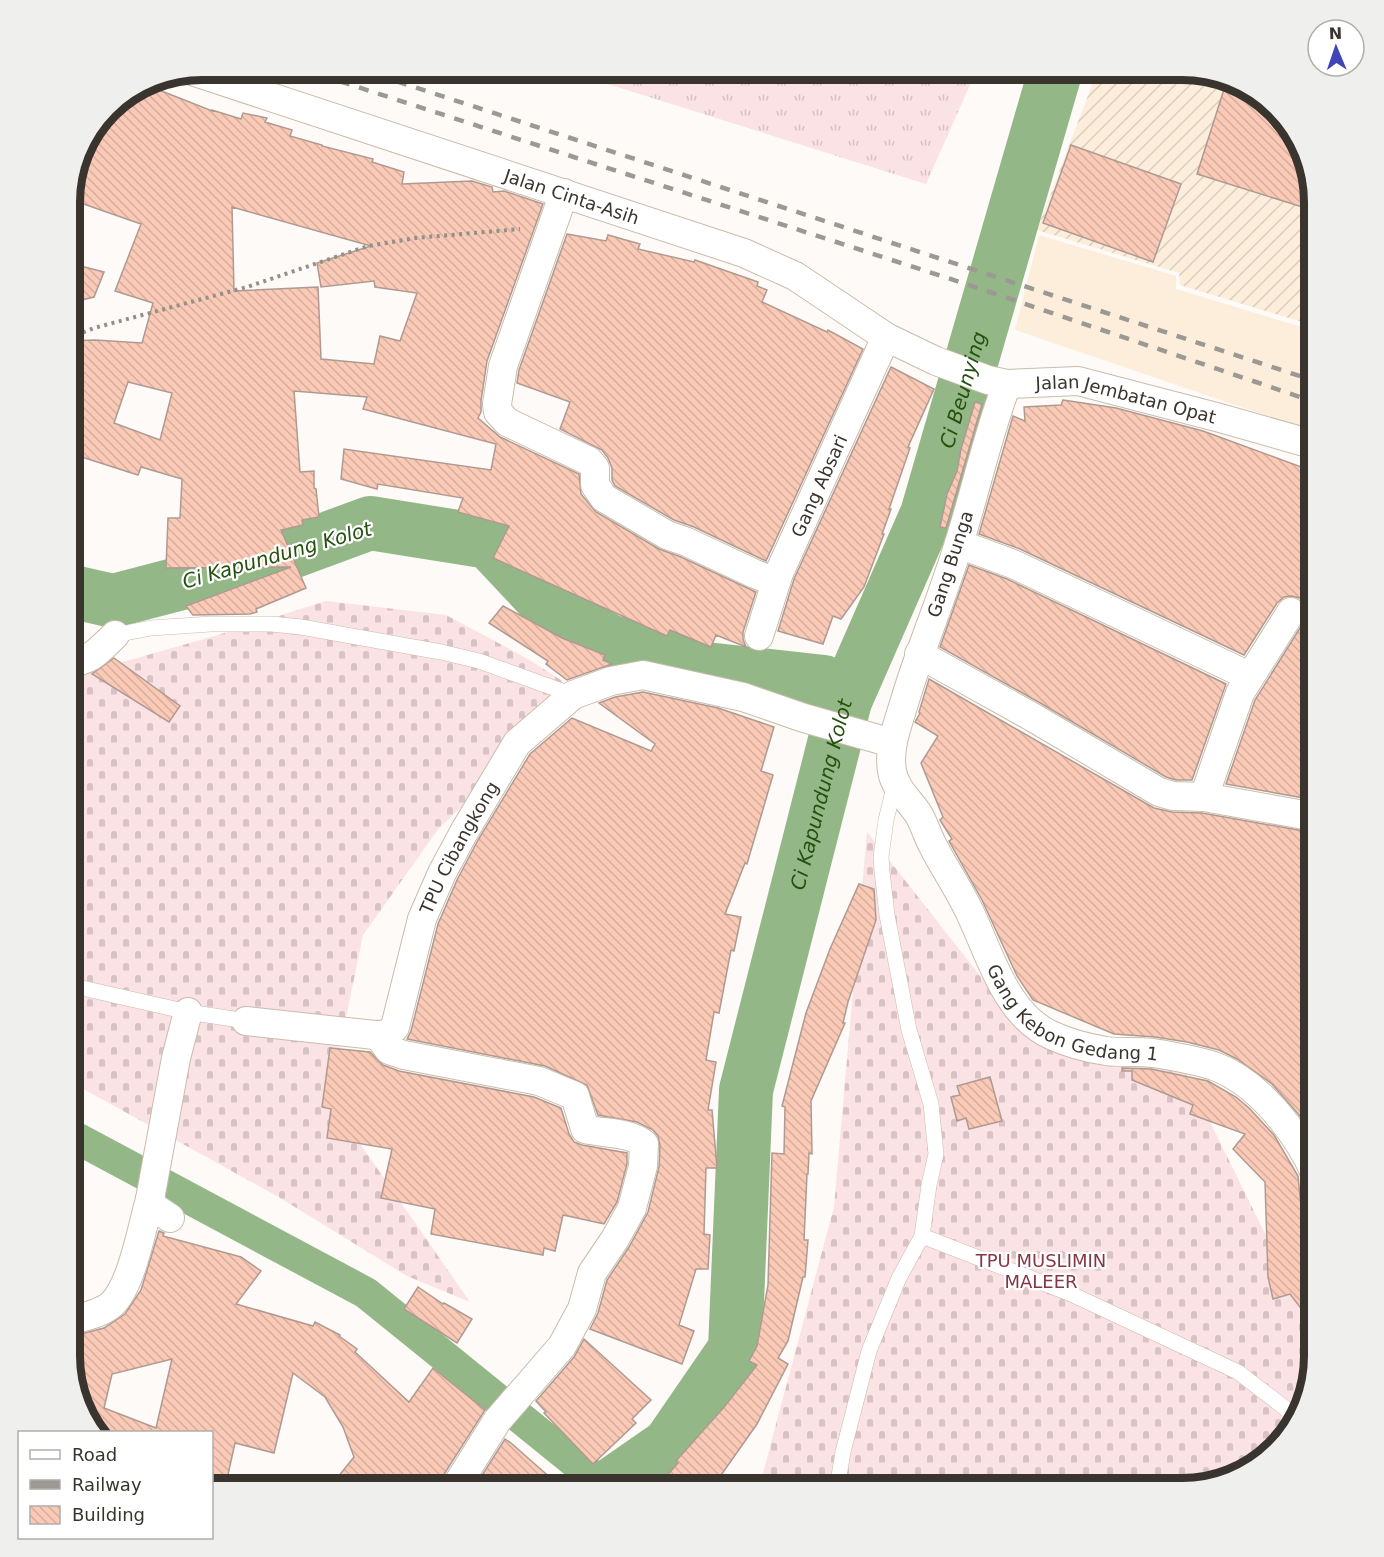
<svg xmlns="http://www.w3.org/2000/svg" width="1384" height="1557" viewBox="0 0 1384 1557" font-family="'DejaVu Sans',sans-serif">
<defs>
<pattern id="industrial-furrows" width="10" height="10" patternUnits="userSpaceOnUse" patternTransform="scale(1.5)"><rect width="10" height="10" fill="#fdeedb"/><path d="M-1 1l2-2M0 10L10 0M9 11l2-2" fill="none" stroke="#dacdbc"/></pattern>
<pattern id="grass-tufts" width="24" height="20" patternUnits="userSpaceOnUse" patternTransform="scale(1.5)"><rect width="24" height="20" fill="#fbe2e4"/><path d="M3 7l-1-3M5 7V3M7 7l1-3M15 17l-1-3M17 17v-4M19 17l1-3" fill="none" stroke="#d8c2c4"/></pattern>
<pattern id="cemetery-stones" width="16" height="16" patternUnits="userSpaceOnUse" patternTransform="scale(1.5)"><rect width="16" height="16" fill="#fbe2e4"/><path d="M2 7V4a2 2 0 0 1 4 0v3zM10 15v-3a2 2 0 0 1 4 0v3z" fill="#d8c2c4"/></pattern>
<pattern id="building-back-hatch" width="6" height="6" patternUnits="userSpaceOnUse" patternTransform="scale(1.5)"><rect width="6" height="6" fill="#facab7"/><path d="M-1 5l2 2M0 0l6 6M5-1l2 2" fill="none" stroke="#d7ae9e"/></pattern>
</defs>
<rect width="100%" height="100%" fill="#fdfaf7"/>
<path fill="#fdeedb" d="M1039 235 1176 276V289L1315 331V432L1015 330Z"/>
<path fill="url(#industrial-furrows)" d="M1098 69H1190L1248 87 1288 121 1315 202V326L1180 285 1179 273 1037 230Z"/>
<path fill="url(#grass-tufts)" d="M560 69H977L926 184Z"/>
<g fill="url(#cemetery-stones)">
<path d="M326 601 446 615 528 659 564 682 541 732 439 828 363 935 340 1047 356 1138 470 1302 407 1276 277 1196 69 1081V669L102 668 218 635Z"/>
<path d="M867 832 1003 1005 1186 1073 1272 1248 1315 1320V1355L1301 1414 1263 1461 1182 1488H759L834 1207Z"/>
</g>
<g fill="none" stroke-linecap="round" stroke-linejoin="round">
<path stroke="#94b788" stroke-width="32" d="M69 1134 366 1293 607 1488"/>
<g stroke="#94b788" stroke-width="54">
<path d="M69 591 113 601 270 560 370 523 489 542 551 608 609 641 706 669 824 682 845 701"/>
<path id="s1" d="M607 1488 669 1445 735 1349 746 1090 845 701 927 514 1056 69"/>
</g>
</g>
<g fill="url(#building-back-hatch)" stroke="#af9a92" stroke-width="1.5" fill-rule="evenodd">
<path d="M162 77 159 90 212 111V110L241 119 243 113 267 118 265 122 292 130 290 136 322 145V146L373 159 372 162 404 172 402 184 472 181 492 187 493 192 504 191 543 204 487 361 481 401V412L478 418 500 437 579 474 581 494 596 512 659 549 681 557 756 592 743 632V639L746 647 716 635 711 647 670 630 667 636 493 558 509 526 458 512 463 498 378 484 377 489 341 479 344 449 491 470 496 444 363 409 367 397 294 391 300 472 314 471V488L316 489 319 517 302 520 303 525 281 530 306 588 256 609 257 612 250 614 193 615 186 606 291 567 166 568 168 518H180L182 479 141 467 138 475 69 453V341L95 340 142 343 153 303 115 291 141 224 69 199V193L83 143 114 102 151 79ZM232 207 371 246 317 263 321 287 374 281 375 287 417 293 400 341 380 336 374 364 321 359 318 287 234 291ZM128 382 172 393 160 440 114 423Z"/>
<path d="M1227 80 1248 87 1288 121 1315 202V211L1197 174Z"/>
<path d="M1071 145 1181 184 1153 262 1043 223Z"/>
<path d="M567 234 606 241 608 235 640 244 638 249 694 262 695 260 758 282 757 286 767 290 762 302 827 332 828 330 863 349 766 561 694 527 674 520 615 486 612 480V468L608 458 602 450 560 429 570 402 517 383 519 370Z"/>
<path d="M69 263 104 272 94 297 69 303Z"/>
<path d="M891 367 934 389 908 447 910 448 889 509H891L882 534H884L864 587 841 619 833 616 823 644 778 631 794 579Z"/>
<path d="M1063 400 1116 408 1203 431 1315 472V800L1226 784 1255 700 1305 620 1307 612 1305 604 1300 598 1291 596 1284 597 1277 603 1244 655 1020 549 979 534 1013 416 1025 421 1024 407 1061 405Z"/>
<path d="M975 402 982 404 946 528 940 527 947 494 957 471 961 449Z"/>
<path d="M969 565 1007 579 1226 684 1192 780H1176L1166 777 1042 704 940 647Z"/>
<path d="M503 606 562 638 605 655 603 660 612 664 567 680 546 664 548 661 489 623Z"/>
<path d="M114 658 180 706 169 722 92 674Z"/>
<path d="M929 679 1154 808 1172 812 1202 813 1315 833V1138L1299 1115 1272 1084 1237 1059 1219 1050 1187 1042 1155 1037 1114 1034 1033 1000 1017 976 982 900 949 841 952 839 940 820 943 817 921 763 938 736 915 722 920 713 919 712Z"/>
<path d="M643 692 718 708 774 727 761 771 773 775 747 864 745 863 725 914 741 917 734 951 731 950 719 1013 714 1012 706 1060 716 1062 708 1110H712L717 1168H706L704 1234 710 1235 708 1269H696L679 1325 694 1331 682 1364 590 1329 598 1313 607 1280 629 1247 648 1212 659 1167 660 1145 658 1136 653 1130 637 1122 598 1115 587 1085 545 1066 407 1039 411 1031 438 924 457 880 478 840 530 754 572 718 651 751 655 744 599 703 615 697Z"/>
<path d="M859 884 874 889 876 920 848 1002 843 1023H845L811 1101 812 1154 809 1153 808 1174H807L804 1240H808L805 1277H803L788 1341 778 1358 788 1364 757 1424 712 1488H656L678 1463 676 1461 725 1406 757 1365 749 1361 757 1346 768 1285 772 1153 784 1154 785 1107 782 1106 806 1013 830 949Z"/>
<path d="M330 1048 370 1052 383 1065 399 1071 534 1097 561 1108 569 1134 574 1142 582 1145 627 1153V1164L617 1202 604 1224 563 1215 555 1251 544 1248 543 1255 431 1234 435 1209 381 1198 392 1149 327 1138 331 1109 322 1107Z"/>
<path d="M1122 1068 1151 1069 1208 1081 1236 1097 1249 1108 1274 1135 1298 1176 1313 1324 1290 1294 1273 1299 1268 1277 1265 1182 1233 1149 1245 1134 1190 1114 1193 1105 1132 1080V1071H1122Z"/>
<path d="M990 1077 1002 1121 969 1129 966 1118 957 1121 951 1097 960 1095 957 1086Z"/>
<path d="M159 1231 164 1233 163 1236 241 1257 261 1271 236 1304 313 1326 315 1322 340 1335 339 1336 357 1349 355 1352 409 1402 433 1368 485 1410 441 1479 439 1488H329L354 1457 343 1427 325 1397 293 1373 274 1453 235 1443 225 1488H212V1432H95L69 1355V1337L104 1328 125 1314 141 1290ZM172 1359 156 1428 104 1408 112 1374Z"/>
<path d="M418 1287 443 1304 444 1303 472 1319 457 1343 404 1309Z"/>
<path d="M584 1339 651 1400 632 1419 636 1423 593 1464 544 1413 546 1412 536 1401 574 1357Z"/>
<path d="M505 1439 511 1443 562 1488H474Z"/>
</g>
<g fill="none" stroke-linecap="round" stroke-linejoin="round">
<defs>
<g id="service">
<path d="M115 635 151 628 211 624H271L301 627 441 652 479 661 573 695"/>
<path d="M69 985 188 1012 246 1021"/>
<path d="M922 1236 1069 1293 1238 1372 1298 1418"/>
<path d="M837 1488 843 1452 869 1351 899 1278 922 1236 929 1185 936 1154 931 1104 909 1030 887 915 882 871 881 857 886 820 895 783"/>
</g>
<g id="minor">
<path id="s2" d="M192 71 744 253 795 276 886 337 936 361 988 380 1007 384 1078 381 1220 418 1315 445"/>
<path d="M564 193 503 366 497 404 498 412 507 422 589 461 595 468V485L604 498 667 535 687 542 755 574 776 582"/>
<path id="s3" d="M1007 384C987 436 976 490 959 543 943 596 921 647 905 700 898 724 888 747 892 771 895 789 910 801 919 815 924 824 927 834 932 844 944 868 961 892 972 917 991 958 1007 1015 1051 1035 1068 1043 1087 1048 1106 1051 1121 1053 1137 1051 1153 1053 1172 1056 1195 1060 1214 1066 1258 1082 1297 1132 1315 1173"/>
<path d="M959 544 1013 564 1249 676"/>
<path id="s4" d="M759 636 779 573 886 337"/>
<path d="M919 654 1034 718 1159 792 1173 796 1204 797 1315 817"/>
<path d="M69 661C89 664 101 648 115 635"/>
<path d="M1204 797 1240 693 1291 612"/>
<path id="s5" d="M246 1021 375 1035C384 1035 389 1034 395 1027L422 919 442 873 464 832 517 743 573 695 611 681 643 675 743 697 804 718 892 743"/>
<path d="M378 1035 389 1050 404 1055 539 1081 575 1096 585 1129C604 1134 628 1131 644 1144L643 1166 632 1208 615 1239 592 1273 582 1309 562 1346 497 1421 455 1488"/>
<path d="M170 1218 155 1208 150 1199 176 1058 188 1012"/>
<path d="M69 1321C83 1317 101 1314 112 1304 132 1285 142 1227 150 1199"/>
</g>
</defs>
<use href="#service" stroke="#cabcab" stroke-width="16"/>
<use href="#minor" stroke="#cabcab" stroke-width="30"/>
<path stroke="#938f8a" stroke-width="4" stroke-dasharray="3 4.5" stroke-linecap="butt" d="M69 338 94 328 247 287 368 246 416 238 520 229"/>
<use href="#service" stroke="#fff" stroke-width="15"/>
<use href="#minor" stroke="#fff" stroke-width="28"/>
<g stroke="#9c9893" stroke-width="4.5" stroke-dasharray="10 10" stroke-linecap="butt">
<path d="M302 69 966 284 1315 402"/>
<path d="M359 69 1315 381"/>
</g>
</g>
<g text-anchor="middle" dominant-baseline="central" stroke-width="4.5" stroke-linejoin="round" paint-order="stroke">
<g font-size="18" fill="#39342d" stroke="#fff">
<text stroke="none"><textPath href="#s2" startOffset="400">Jalan Cinta-Asih</textPath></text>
<text stroke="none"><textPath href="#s2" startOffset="998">Jalan Jembatan Opat</textPath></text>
<text stroke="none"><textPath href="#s4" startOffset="162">Gang Absari</textPath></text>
<text transform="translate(950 564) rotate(-72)">Gang Bunga</text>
<text stroke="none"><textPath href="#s5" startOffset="344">TPU Cibangkong</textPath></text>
<text stroke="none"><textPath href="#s3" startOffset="726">Gang Kebon Gedang 1</textPath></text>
</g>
<g font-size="18" fill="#833645" stroke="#fff">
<text x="1041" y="1260">TPU MUSLIMIN<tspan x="1041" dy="21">MALEER</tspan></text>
</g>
<g font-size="20" font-style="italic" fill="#24510f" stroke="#fff">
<text stroke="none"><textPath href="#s1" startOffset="1186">Ci Beunying</textPath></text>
<text transform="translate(277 555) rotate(-16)">Ci Kapundung Kolot</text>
<text stroke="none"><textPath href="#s1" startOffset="756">Ci Kapundung Kolot</textPath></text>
</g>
</g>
<path d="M0 0H1384V1557H0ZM202 80H1182A122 122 0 0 1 1304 202V1356A122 122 0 0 1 1182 1478H202A122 122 0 0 1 80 1356V202A122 122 0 0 1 202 80Z" fill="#efefee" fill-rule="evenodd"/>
<path fill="none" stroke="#39342d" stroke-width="8" d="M202 80H1182A122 122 0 0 1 1304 202V1356A122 122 0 0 1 1182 1478H202A122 122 0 0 1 80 1356V202A122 122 0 0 1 202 80Z"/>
<rect x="18" y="1431" width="195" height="108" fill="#ffffff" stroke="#b0aeab" stroke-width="1.5"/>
<rect x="30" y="1450" width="30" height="9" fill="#ffffff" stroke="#b0aeab" stroke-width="1.5"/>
<text x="72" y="1461" font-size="18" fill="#39342d">Road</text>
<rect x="30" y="1480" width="30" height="9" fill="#9c9893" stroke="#b0aeab" stroke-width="1.5"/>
<text x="72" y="1491" font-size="18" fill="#39342d">Railway</text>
<rect x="30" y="1506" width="30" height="18" fill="url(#building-back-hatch)" stroke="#b0aeab" stroke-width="1.5"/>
<text x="72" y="1521" font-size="18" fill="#39342d">Building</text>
<g transform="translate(1336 48) rotate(358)"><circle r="28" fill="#ffffff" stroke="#b0aeab" stroke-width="1.5"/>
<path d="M0-4.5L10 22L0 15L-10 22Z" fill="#3f44b9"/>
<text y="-9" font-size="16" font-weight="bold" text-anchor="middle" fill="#39342d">N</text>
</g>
</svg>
